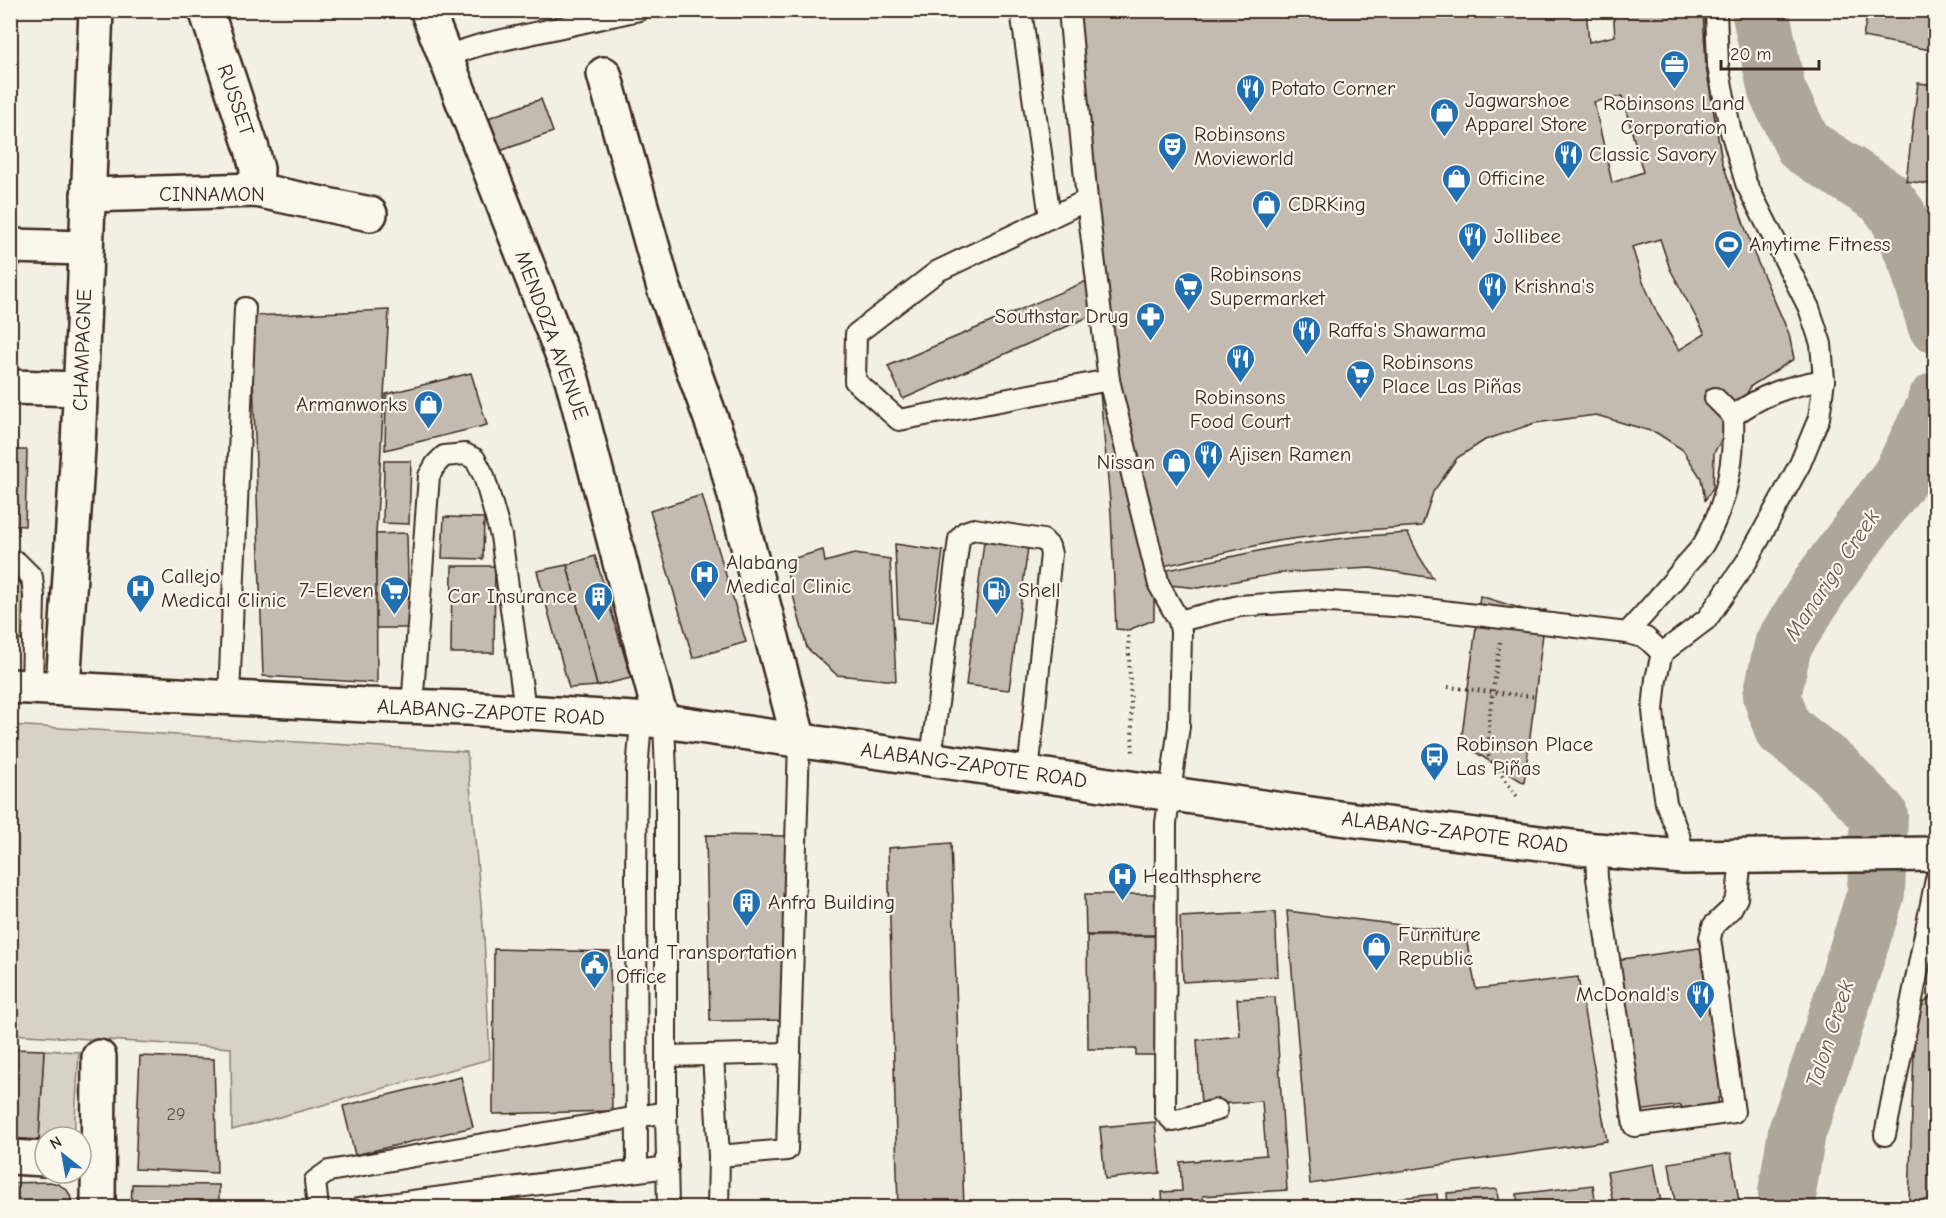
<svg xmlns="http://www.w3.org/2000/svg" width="1946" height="1218" viewBox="0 0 1946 1218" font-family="'Comic Neue',sans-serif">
<rect width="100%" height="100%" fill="#f3efe4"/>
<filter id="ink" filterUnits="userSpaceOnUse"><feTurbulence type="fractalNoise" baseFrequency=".0167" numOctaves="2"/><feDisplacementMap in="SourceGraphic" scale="12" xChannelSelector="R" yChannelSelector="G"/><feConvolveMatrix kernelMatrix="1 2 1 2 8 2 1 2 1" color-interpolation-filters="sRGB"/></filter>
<g filter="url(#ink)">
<g fill="#d8d1c6" stroke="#8a7e72" stroke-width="1.5">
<path d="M10 725 467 752 484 937 490 1059 232 1130 231 1048 11 1034Z"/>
<path d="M44 1050 79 1052 74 1137H45V1140H39Z"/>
</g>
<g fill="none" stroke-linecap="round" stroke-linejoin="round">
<g stroke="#afa69a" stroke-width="58">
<path d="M1760 10 1777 91 1804 146 1884 197 1898 216 1918 263 1936 324"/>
<path d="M1789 1208 1787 1192 1797 1132 1827 1048 1876 893 1879 815 1834 769 1783 729 1772 696 1783 645 1825 578 1901 476 1935 407 1936 401"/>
</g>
</g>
<g fill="#c3bbb0" stroke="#3b2a1e" stroke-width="1.5" fill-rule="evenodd">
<path d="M1070 10H1586L1589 42 1615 36 1613 10H1703L1706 67 1722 161 1755 256 1789 334 1794 359 1751 386 1714 453 1713 488 1705 500 1701 478 1683 450 1657 433 1596 415 1535 423 1485 440 1457 458 1433 492 1422 526 1351 531 1277 541 1154 568V620L1128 630 1116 629 1111 513 1093 315ZM1622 96 1643 172 1612 183 1594 102ZM1660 239 1670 269 1705 334 1679 350 1658 315 1643 282 1632 247Z"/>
<path d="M1868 10H1936V51L1863 37Z"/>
<path d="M1918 83 1936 85V185L1906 181Z"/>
<path d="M541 99 553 132 486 156 474 123Z"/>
<path d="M1089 280 1093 315 903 399 888 366Z"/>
<path d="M389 310 376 534 377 683 263 676 251 316Z"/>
<path d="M471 373 487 425 385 450 386 394Z"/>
<path d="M10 450H27L25 526 10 525Z"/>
<path d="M384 461H411L409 524 383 523Z"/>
<path d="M702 495 746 642 693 658 650 511Z"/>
<path d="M444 517 484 518 483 559 442 558Z"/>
<path d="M407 533 409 628H376V534Z"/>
<path d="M1408 533 1419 556 1433 578 1371 568 1280 573 1198 588 1160 584 1158 572 1277 547 1353 537Z"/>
<path d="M984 542 1028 547 1009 690 966 685Z"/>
<path d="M895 544 943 551 933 622 898 618Z"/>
<path d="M823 550 825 562 854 554 890 559 896 681 837 675 807 648 784 561Z"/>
<path d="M595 556 631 678 597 686 567 565Z"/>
<path d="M567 565 597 686 569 688 537 571Z"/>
<path d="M452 566H495L494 653H451Z"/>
<path d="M10 577 20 583 25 592 27 640 10 639Z"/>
<path d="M1480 596 1529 611 1546 610 1524 783 1461 743Z"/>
<path d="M706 835 786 836V1020L710 1021Z"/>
<path d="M951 843 964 1208H898L888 848Z"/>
<path d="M1085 894H1155V935H1086Z"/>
<path d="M1287 911 1465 933 1476 989 1578 977 1607 1141 1310 1184Z"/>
<path d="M1275 912 1278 976 1183 982 1180 917Z"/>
<path d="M1087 936H1156V1055H1136V1049H1088Z"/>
<path d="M1705 947 1724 1097 1718 1098 1719 1107 1683 1112 1681 1105 1639 1111 1616 960Z"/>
<path d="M494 949 610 952 612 1111 493 1114Z"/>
<path d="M1936 991V1208H1880L1887 1205 1909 1202 1915 1018 1924 1003Z"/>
<path d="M1275 997 1287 1190 1203 1196 1204 1208H1163L1162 1192 1182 1191 1180 1162 1266 1155 1262 1101 1201 1105 1197 1040 1240 1036 1237 999Z"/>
<path d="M10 1049 44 1050 39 1140 10 1138Z"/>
<path d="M140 1056 214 1059 217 1173 135 1169Z"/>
<path d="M461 1077 473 1127 355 1155 343 1106Z"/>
<path d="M1155 1122 1160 1173 1105 1179 1100 1127Z"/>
<path d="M1731 1153 1740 1208H1676L1669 1163Z"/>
<path d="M1654 1164 1662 1208H1614L1607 1172Z"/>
<path d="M50 1182 58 1184 67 1190 70 1195 73 1208H10V1183Z"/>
<path d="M132 1184 219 1185V1208H131Z"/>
<path d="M1593 1185 1596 1208H1518L1517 1194Z"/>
<path d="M1497 1189 1499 1208H1448L1447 1193Z"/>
<path d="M1437 1194 1438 1208H1400L1399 1198Z"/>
</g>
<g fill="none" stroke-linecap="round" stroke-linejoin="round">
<defs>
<g id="lane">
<path d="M1021 10 1050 218"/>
<path d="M1069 10 1087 200 1109 380 1159 585 1179 621 1181 632 1179 726 1166 823 1165 1113 1173 1121 1217 1110"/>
<path d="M445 56 480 45 639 10"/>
<path d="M1087 200 938 271 856 334 855 381 899 420 1109 380"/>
<path d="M1733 416C1763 394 1788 386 1824 380"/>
<path d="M10 562H17L32 577 34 596 32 687"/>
<path d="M1179 621 1239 606 1313 601 1409 607 1627 633 1646 638 1662 653"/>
<path d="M1627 633C1647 611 1667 589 1685 566 1691 559 1698 552 1703 545 1726 505 1735 461 1733 416L1715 398"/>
<path d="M229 697 245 308"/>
<path d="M412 707 429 476 436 464 444 456 465 454 475 459 484 476 501 536 523 695 524 712"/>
<path d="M664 721 666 774V1112L668 1208"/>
<path d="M931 758 959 539 965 532 974 529 1043 540 1049 546 1051 554 1028 773"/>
<path d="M1596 850 1597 878 1634 1126 1734 1112 1710 938 1713 926 1731 909 1737 898 1741 856"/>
<path d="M1684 857 1679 835 1666 803 1655 731 1653 710 1656 679 1662 653 1707 619 1747 561 1800 464 1819 418 1824 380 1821 344 1809 308 1746 183 1730 128 1718 66 1716 10"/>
<path d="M713 1055 719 1156"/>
<path d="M667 1056 790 1053"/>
<path d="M1885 1135 1936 879"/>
<path d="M637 1170 636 877 637 772 641 720"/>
<path d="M318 1208 315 1181 329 1171 666 1112"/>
<path d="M360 1208 668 1167"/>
<path d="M718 1208 719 1156 787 1150 799 741"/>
</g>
<g id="street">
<path d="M206 10 252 149 257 169 256 190"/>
<path d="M427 10 572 379 657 704 664 721"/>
<path d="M604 74 664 288 725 458 799 741"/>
<path d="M88 195 256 190 370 214"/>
<path d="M10 246 86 248"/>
<path d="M10 387 80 389"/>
<path d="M63 688 78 447 96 10"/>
<path d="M10 1157 45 1159"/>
<path d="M98 1208 99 1057"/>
</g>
<path id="highway" d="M10 686 366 705 467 708 664 721 1339 818 1596 850 1684 857 1936 854"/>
</defs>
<use href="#lane" stroke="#3b2a1e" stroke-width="24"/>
<use href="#street" stroke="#3b2a1e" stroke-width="38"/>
<use href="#highway" stroke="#3b2a1e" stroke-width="38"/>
<g stroke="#3b2a1e" stroke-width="4" stroke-dasharray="1.5 4.5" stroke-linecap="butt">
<path d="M1128 630 1133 755"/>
<path d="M1500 642 1489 718V756L1517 797"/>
<path d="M1448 687 1537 697"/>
</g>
<use href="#lane" stroke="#fbf7ec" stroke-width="20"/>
<use href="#street" stroke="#fbf7ec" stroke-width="33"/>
<use href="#highway" stroke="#fbf7ec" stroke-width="33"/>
</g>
</g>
<defs>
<symbol id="office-pin" viewBox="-11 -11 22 30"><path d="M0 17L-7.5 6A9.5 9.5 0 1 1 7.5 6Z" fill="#1f6fb2" stroke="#fbf7ec"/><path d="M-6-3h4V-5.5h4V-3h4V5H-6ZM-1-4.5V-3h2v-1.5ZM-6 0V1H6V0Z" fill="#fff"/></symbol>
<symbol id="restaurant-pin" viewBox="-11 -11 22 30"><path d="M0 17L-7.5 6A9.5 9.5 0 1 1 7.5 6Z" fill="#1f6fb2" stroke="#fbf7ec"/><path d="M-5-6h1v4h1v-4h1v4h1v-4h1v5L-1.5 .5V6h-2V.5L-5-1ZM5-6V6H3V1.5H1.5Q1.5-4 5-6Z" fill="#fff"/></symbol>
<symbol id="shop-pin" viewBox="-11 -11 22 30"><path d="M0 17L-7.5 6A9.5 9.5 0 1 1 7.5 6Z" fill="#1f6fb2" stroke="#fbf7ec"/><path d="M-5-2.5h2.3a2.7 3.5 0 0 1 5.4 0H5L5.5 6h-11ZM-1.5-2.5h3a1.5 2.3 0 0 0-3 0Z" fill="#fff"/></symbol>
<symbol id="theatre-pin" viewBox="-11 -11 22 30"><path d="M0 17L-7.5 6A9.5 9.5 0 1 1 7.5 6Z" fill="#1f6fb2" stroke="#fbf7ec"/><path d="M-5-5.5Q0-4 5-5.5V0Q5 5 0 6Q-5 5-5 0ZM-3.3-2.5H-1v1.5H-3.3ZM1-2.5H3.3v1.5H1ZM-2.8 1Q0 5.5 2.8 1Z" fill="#fff"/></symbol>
<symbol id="stadium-pin" viewBox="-11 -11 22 30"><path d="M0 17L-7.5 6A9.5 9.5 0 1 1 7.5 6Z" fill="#1f6fb2" stroke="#fbf7ec"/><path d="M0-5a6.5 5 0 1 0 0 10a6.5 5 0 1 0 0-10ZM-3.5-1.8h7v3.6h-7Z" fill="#fff"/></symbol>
<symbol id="supermarket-pin" viewBox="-11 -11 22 30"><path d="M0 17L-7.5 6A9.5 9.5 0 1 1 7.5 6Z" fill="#1f6fb2" stroke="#fbf7ec"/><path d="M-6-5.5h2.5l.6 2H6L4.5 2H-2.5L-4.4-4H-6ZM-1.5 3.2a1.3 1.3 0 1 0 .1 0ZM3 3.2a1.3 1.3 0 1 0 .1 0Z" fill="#fff"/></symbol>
<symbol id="pharmacy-pin" viewBox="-11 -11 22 30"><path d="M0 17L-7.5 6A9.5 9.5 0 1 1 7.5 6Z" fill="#1f6fb2" stroke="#fbf7ec"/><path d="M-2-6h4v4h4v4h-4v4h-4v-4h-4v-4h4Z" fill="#fff"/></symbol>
<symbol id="hospital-pin" viewBox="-11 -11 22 30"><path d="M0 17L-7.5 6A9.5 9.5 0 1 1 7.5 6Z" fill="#1f6fb2" stroke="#fbf7ec"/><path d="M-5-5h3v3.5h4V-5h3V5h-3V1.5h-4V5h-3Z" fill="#fff"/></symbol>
<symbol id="fuel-pin" viewBox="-11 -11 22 30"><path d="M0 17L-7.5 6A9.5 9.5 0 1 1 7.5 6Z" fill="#1f6fb2" stroke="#fbf7ec"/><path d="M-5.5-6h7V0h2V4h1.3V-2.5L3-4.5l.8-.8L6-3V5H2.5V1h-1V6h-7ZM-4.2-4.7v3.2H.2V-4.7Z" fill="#fff"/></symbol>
<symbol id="building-pin" viewBox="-11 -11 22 30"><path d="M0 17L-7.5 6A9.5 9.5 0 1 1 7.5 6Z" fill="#1f6fb2" stroke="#fbf7ec"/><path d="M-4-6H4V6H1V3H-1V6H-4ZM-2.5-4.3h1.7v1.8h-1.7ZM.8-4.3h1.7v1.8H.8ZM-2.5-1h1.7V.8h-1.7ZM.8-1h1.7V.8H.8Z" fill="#fff"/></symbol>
<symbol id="bus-pin" viewBox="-11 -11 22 30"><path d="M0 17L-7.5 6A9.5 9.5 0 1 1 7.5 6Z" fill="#1f6fb2" stroke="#fbf7ec"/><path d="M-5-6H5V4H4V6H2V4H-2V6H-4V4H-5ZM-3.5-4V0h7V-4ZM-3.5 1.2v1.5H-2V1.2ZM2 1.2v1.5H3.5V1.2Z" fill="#fff"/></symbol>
<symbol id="civic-pin" viewBox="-11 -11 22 30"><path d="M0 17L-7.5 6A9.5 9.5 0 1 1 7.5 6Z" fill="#1f6fb2" stroke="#fbf7ec"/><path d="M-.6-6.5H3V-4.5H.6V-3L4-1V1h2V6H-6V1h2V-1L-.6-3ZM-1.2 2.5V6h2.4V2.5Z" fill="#fff"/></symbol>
</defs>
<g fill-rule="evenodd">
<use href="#office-pin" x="1658" y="48" width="33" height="45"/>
<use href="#restaurant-pin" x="1234" y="72" width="33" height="45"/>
<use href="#shop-pin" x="1428" y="96" width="33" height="45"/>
<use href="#theatre-pin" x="1156" y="130" width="33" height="45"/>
<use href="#restaurant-pin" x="1552" y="138" width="33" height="45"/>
<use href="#shop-pin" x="1440" y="162" width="33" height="45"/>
<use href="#shop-pin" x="1250" y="188" width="33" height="45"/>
<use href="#restaurant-pin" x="1456" y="220" width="33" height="45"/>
<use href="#stadium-pin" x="1712" y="228" width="33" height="45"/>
<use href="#supermarket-pin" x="1172" y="270" width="33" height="45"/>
<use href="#restaurant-pin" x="1476" y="270" width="33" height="45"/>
<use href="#pharmacy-pin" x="1134" y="300" width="33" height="45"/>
<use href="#restaurant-pin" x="1290" y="314" width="33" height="45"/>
<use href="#restaurant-pin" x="1224" y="342" width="33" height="45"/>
<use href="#supermarket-pin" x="1344" y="358" width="33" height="45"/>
<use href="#shop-pin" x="412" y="388" width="33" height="45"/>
<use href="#restaurant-pin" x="1192" y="438" width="33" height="45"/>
<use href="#shop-pin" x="1160" y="446" width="33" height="45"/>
<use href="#hospital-pin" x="688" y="558" width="33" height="45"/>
<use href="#hospital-pin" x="124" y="572" width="33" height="45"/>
<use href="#supermarket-pin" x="378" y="574" width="33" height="45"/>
<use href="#fuel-pin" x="980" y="574" width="33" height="45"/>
<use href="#building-pin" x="582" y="580" width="33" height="45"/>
<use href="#bus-pin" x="1418" y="740" width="33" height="45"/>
<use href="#hospital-pin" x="1106" y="860" width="33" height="45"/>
<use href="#building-pin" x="730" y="886" width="33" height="45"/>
<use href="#shop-pin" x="1360" y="930" width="33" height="45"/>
<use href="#civic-pin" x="578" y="948" width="33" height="45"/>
<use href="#restaurant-pin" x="1684" y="978" width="33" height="45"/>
</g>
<g text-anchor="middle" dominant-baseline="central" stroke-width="4.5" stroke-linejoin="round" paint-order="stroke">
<g font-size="18" fill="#5d4e42">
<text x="176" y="1114">29</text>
</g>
<g font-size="21" fill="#3b2a1e" stroke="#fbf7ec" text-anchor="start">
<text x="1271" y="88">Potato Corner</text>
<text x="1465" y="100">Jagwarshoe<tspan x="1465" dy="24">Apparel Store</tspan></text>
<text x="1674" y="103" text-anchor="middle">Robinsons Land<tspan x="1674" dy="24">Corporation</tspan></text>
<text x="1194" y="134">Robinsons<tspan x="1194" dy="24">Movieworld</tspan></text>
<text x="1589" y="154">Classic Savory</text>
<text x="1478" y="178">Officine</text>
<text x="1288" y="204">CDRKing</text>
<text x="1494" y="236">Jollibee</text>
<text x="1749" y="244">Anytime Fitness</text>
<text x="1210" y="274">Robinsons<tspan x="1210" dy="24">Supermarket</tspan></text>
<text x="1514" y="286">Krishna's</text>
<text x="1129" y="316" text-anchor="end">Southstar Drug</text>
<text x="1328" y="330">Raffa's Shawarma</text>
<text x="1382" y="362">Robinsons<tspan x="1382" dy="24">Place Las Piñas</tspan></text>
<text x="1240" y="397" text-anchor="middle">Robinsons<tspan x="1240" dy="24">Food Court</tspan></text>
<text x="407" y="404" text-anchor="end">Armanworks</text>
<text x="1229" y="454">Ajisen Ramen</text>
<text x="1155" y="462" text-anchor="end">Nissan</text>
<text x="726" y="562">Alabang<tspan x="726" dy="24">Medical Clinic</tspan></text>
<text x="161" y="576">Callejo<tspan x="161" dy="24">Medical Clinic</tspan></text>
<text x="374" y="590" text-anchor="end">7-Eleven</text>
<text x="1018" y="590">Shell</text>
<text x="577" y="596" text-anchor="end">Car Insurance</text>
<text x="1456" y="744">Robinson Place<tspan x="1456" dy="24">Las Piñas</tspan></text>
<text x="1143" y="876">Healthsphere</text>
<text x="768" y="902">Anfra Building</text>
<text x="1398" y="934">Furniture<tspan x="1398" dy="24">Republic</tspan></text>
<text x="616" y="952">Land Transportation<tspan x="616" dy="24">Office</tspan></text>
<text x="1679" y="994" text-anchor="end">McDonald's</text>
</g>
<g font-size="21" fill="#3b2a1e" stroke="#fbf7ec">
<text transform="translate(236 100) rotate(71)">RUSSET</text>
<text x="212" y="194">CINNAMON</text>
<text transform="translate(552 335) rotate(70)">MENDOZA AVENUE</text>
<text transform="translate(82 350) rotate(-88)">CHAMPAGNE</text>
<text transform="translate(491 712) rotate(3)">ALABANG-ZAPOTE ROAD</text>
<text transform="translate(974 765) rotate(8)">ALABANG-ZAPOTE ROAD</text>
<text transform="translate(1455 832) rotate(7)">ALABANG-ZAPOTE ROAD</text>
</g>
<g font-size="22" font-style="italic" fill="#645549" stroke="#fbf7ec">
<text transform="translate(1832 575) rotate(-56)">Manarigo Creek</text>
<text transform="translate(1830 1034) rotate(-72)">Talon Creek</text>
</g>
</g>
<rect width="1946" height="1218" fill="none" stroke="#fbf7ec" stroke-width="36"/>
<rect x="18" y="18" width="1910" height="1182" fill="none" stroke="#3b2a1e" stroke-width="2" filter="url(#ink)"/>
<g transform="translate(63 1155) rotate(329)"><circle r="28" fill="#fbf7ec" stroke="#aea59a" stroke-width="1.5"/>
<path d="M0-4.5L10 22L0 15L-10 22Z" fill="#1f6fb2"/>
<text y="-9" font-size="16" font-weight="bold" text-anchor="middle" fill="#3b2a1e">N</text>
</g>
<path d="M1721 60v9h98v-9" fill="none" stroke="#3b2a1e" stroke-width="3"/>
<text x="1730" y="60" font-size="18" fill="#3b2a1e" stroke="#fbf7ec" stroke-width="4.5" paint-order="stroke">20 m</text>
</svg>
